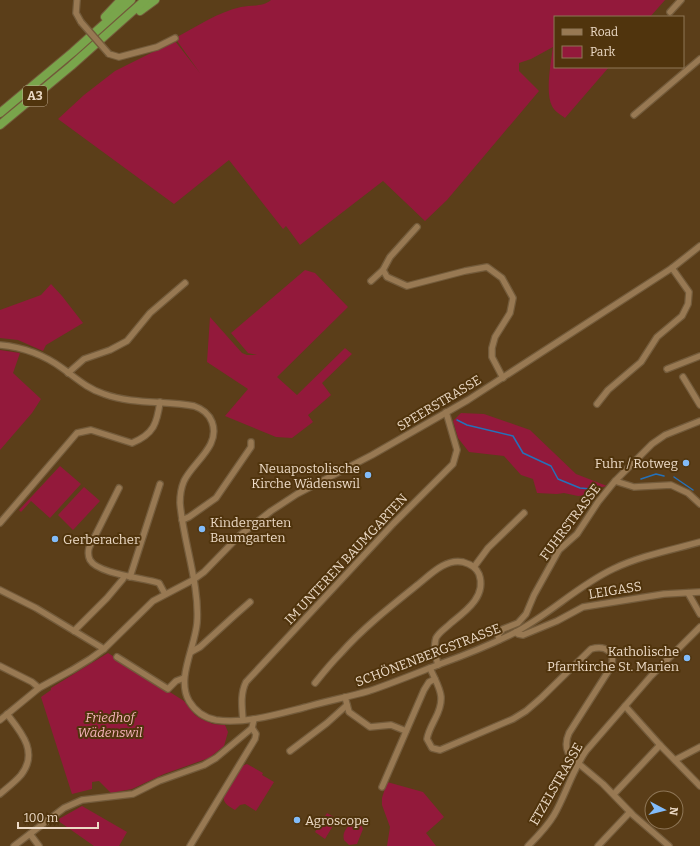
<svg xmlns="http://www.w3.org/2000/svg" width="700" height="846" viewBox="0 0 700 846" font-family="Bitter,serif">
<rect width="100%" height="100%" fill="#5b3e19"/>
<g fill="#93193b">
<path d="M271 0H665L650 17H555V67H609L565 118C561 115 554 111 552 106 545 93 551 62 553 47L531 59 519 63V71L539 91 447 200 425 221 383 181 300 245 286 226 283 229 229 160 174 204 58 119 84 95 115 71 175 41 200 73 175 38C196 27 218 12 241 7 251 5 263 7 271 0Z"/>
<path d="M305 270 315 273 348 307 277 377 297 395 345 348 352 354 322 383 331 395 308 415 313 422 292 438 276 437 225 416 248 389 207 362 210 317 242 353 247 355H257L248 353 231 333Z"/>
<path d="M51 284 62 296 83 323 46 345 43 351 18 340 0 338V310L41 295Z"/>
<path d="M0 350 20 353 13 373 41 399 32 413 0 450Z"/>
<path d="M461 413 484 414 530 430 576 474 607 486 588 490V495L578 496 564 493 557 494 537 493 533 479 521 475 504 456 469 452 458 438 453 421Z"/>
<path d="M60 466 81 484 50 518 31 501 21 512 19 510Z"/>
<path d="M84 487 100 501 73 530 58 515Z"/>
<path d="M108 653 184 701 195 715 201 719 213 724 225 725 228 732 224 746 209 758 164 774 132 789 111 793 99 781 92 782V789L72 794 41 697 51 690V688Z"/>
<path d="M247 764 263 773 262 775 274 782 256 811 245 804 240 805 235 810C229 806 222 803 224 795L242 766Z"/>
<path d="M387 782 423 792 444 817 426 833 436 846H387L390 827 382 805V798Z"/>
<path d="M82 806 127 832 119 846H94L57 820Z"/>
<path d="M327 813 337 819 325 839 315 832Z"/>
<path d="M354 824 361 825 363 829 357 844 349 845 344 840C342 833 346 826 354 824Z"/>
</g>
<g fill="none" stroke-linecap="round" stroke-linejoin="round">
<g stroke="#2571ba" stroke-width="1.5">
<path d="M457 420 467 425 513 436 523 453 551 466 558 479 580 488 591 489 599 493"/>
<path d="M674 477 693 490"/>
<path d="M641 479 656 474 664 476"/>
</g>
<defs>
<g id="minor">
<path d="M77 0 76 13 81 22"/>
<path d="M670 12 681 0"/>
<path d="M109 54 119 57 157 47 175 38"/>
<path d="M634 115 700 59"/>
<path d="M417 227 390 257 383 270 387 277 407 286 465 271 487 267 502 278 513 298 510 313 495 337 492 348V357L503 378"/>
<path d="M371 281 383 270"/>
<path d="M0 345C22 347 44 355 62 368 76 378 88 389 104 394 131 404 165 401 194 406 203 409 209 414 212 422 221 446 193 462 184 481 181 488 180 495 180 503 183 541 200 585 197 623 195 647 176 679 189 701 195 711 205 718 216 720 246 724 278 714 306 707 327 701 348 697 369 691 393 683 417 673 440 664 465 655 490 645 514 633 549 615 577 586 613 569 640 556 671 550 700 542"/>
<path d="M667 369 700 356"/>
<path d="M68 373 84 359 110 350 127 341 150 313 185 283"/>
<path d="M683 377 700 405"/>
<path d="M597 404 608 390 641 362 657 337 682 316 688 304 689 292 672 268"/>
<path d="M615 481 634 487 671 485 688 493 700 504"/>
<path d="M119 488 89 548C88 552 88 556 90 560 98 574 144 578 159 583L165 594"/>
<path d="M182 520 189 517 216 498 251 447V442"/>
<path d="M0 523 77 433 91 430 132 443C154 434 157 423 160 402"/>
<path d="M474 567 488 548 524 513"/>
<path d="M130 577 160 484"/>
<path d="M0 590 36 608 104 649"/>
<path d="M688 593 700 614"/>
<path d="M74 631 107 598 123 579 124 576"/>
<path d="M516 632 518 634 523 635 557 621 583 607 664 594 700 592"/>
<path d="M499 640 498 635 503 629 518 623 526 614 534 595 559 550 577 534 598 502 615 481 652 444 665 435 700 421"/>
<path d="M191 652 200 647 234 616 250 602"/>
<path d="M117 657 168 689 176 681 184 678"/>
<path d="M0 666 32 682 39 688"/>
<path d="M430 668C439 689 447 696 435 719 432 725 428 732 427 739L432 748 440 750 513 719 526 711 541 698 591 649C606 645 616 652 611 667L569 733C565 742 565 751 573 759L603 784 633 815 669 846"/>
<path d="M315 683C323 673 332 662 341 653 362 629 391 606 416 586 429 576 445 558 463 562 470 564 476 567 479 574 487 596 466 611 451 623 446 628 439 632 436 638 433 647 436 657 438 665"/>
<path d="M345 697 349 712 370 727 391 725 406 731"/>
<path d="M625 706 660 745 700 786"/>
<path d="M0 720 39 688 72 670 90 659 104 649 153 601 193 580 204 572 239 536 271 511 297 494 372 455 468 400 672 268 700 246"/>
<path d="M243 720C242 707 240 694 246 682L393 524 453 464 457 450 446 412"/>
<path d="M290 751 327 723 347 705"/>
<path d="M675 760 700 747"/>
<path d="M382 787 424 690 429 682 435 679"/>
<path d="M0 794C7 788 15 782 21 775 39 752 21 732 7 714"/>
<path d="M614 794 660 745"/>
<path d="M30 834 39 846"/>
<path d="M14 846 64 808 82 800 133 794 159 781 204 765 216 758 252 728 254 719"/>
<path d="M190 846 255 739 256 734 252 728"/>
<path d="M528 846C538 836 547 827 554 815 566 794 572 771 586 751L651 676 700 627"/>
<path d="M598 846 630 812"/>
</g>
<g id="highway">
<path d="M140 11 155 0"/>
<path d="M105 17 121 0"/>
<path d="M0 113 73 52 131 0"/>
<path d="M0 125 71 66 145 0"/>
</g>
</defs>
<use href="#minor" stroke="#735b3b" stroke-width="8"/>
<use href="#highway" stroke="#735b3b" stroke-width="10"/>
<use href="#minor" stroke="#987953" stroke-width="5.5"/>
<use href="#highway" stroke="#79a54b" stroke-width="8"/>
<defs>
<path id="minor-bridge" d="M81 22 109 54"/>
</defs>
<use href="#minor-bridge" stroke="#735b3b" stroke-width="8" stroke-linecap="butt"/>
<use href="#minor-bridge" stroke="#987953" stroke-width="5.5"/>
</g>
<g fill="#82bcfa" stroke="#50340d" stroke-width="1.5">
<circle cx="686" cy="463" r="4"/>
<circle cx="368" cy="475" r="4"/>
<circle cx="202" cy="529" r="4"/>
<circle cx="55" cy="539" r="4"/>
<circle cx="687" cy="658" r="4"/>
<circle cx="297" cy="820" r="4"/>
</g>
<g text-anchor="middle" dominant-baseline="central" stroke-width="4" stroke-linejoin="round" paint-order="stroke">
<rect fill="#50340d" stroke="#bda88e" stroke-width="1" x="23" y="86" width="24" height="20" rx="3"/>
<g font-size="12" font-weight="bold" fill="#ecdac6">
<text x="35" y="96">A3</text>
</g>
<g font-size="13" fill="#ecdac6" stroke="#50340d">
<text transform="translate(439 403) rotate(-31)">SPEERSTRASSE</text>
<text transform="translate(570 522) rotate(-53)">FUHRSTRASSE</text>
<text transform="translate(346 559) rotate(-47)">IM UNTEREN BAUMGARTEN</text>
<text transform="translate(615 590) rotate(-9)">LEIGASS</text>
<text transform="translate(428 655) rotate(-21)">SCHÖNENBERGSTRASSE</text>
<text transform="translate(556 784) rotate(-60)">ETZELSTRASSE</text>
</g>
<g font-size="13" fill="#ecdac6" stroke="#50340d" text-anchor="end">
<text x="678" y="463">Fuhr / Rotweg</text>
<text x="360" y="468">Neuapostolische<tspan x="360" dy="15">Kirche Wädenswil</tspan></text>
<text x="210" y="522" text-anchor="start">Kindergarten<tspan x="210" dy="15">Baumgarten</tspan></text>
<text x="63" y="539" text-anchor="start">Gerberacher</text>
<text x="679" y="651">Katholische<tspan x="679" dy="15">Pfarrkirche St. Marien</tspan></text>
<text x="305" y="820" text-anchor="start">Agroscope</text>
</g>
<g font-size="13" font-style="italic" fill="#f7b4bc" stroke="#50340d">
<text x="110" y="717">Friedhof<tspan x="110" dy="15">Wädenswil</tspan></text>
</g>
</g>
<rect x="554" y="16" width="130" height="52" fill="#50340d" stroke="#8e7657"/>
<rect x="562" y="29" width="20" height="6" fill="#987953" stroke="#8e7657"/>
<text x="590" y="36" font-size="12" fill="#ecdac6">Road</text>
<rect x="562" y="46" width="20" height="12" fill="#93193b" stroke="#8e7657"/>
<text x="590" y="56" font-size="12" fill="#ecdac6">Park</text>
<g transform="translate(664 810) rotate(97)"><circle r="19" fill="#50340d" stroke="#8e7657"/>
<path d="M0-3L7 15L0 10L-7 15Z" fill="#82bcfa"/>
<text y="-6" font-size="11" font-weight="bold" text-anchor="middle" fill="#ecdac6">N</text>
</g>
<path d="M18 822v6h80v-6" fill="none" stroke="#ecdac6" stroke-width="2"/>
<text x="24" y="822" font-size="12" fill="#ecdac6" stroke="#50340d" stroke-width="3" paint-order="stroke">100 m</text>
</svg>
